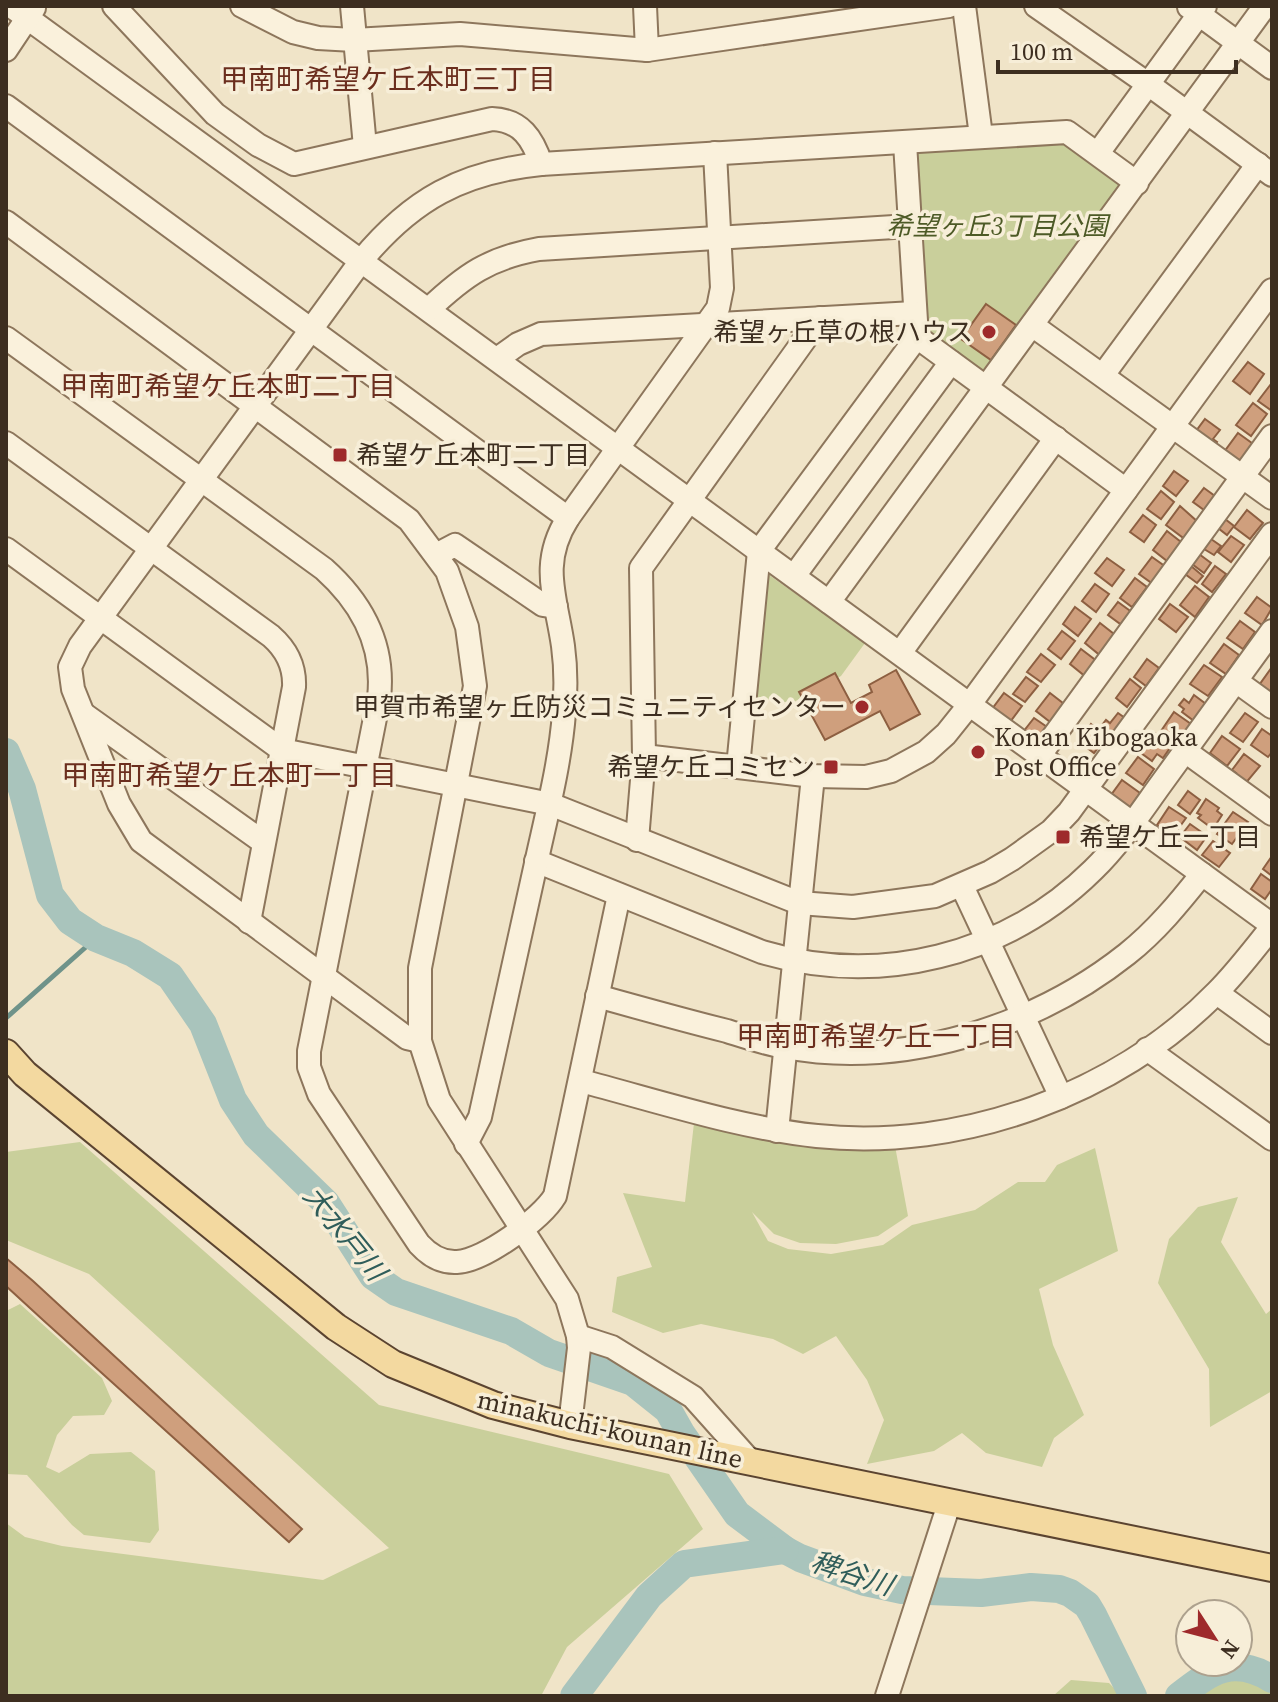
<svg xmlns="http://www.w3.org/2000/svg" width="1278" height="1702" viewBox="0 0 1278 1702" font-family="'Source Serif 4','Noto Sans JP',serif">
<rect width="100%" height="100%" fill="#f0e4c8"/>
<g fill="#c9cf9b">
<path d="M1056 141 1075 146 1120 178 1122 190 991 369 977 372 930 338 922 323 912 158 922 148Z"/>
<path d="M762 570 865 643 841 676 792 703 751 697Z"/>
<path d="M694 1123 895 1146 908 1216 878 1236 836 1244 800 1243 774 1234 752 1212 768 1241 788 1249 831 1254 883 1245 912 1225 975 1210 1018 1182H1045L1057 1165 1095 1148 1118 1251 1039 1289 1053 1345 1084 1415 1054 1438 1042 1467 986 1453 962 1433 934 1451 867 1464 884 1420 867 1380 836 1336 803 1354 773 1339 701 1324 663 1333 612 1312 617 1277 652 1267 623 1193 685 1202Z"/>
<path d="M80 1142 379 1405 669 1474 703 1529 567 1647 541 1696H6V1523L25 1537 62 1546 323 1580 389 1548 89 1274 6 1240V1152Z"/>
<path d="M1238 1197 1221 1242 1266 1314 1272 1309V1391L1210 1427 1209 1369 1158 1283 1169 1239 1198 1207Z"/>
<path d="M20 1304 102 1378 112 1401 104 1415 73 1416 57 1435 46 1467 59 1473 90 1454 131 1452 155 1471 159 1530 150 1543 84 1535 72 1525 27 1475 6 1474V1311Z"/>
<path d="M1272 1663V1696H1201L1227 1678Z"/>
<path d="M1071 1680 1109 1683 1122 1696H1053Z"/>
</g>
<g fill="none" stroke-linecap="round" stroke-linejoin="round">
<path stroke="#6f938a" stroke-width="5" d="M6 1018 96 938"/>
<g stroke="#a9c4bc" stroke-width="28">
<path d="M6 752 22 789 50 895 70 921 96 938 133 953 170 976 203 1024 233 1100 256 1135 326 1203 373 1276 396 1292 511 1331 549 1353 633 1382 668 1410 681 1433 737 1514 785 1550 800 1558 865 1582 902 1590 981 1593 1031 1587 1059 1589 1070 1593 1087 1605 1093 1615 1133 1696"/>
<path d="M574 1696 649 1596 684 1564 785 1550"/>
<path d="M1179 1696C1211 1671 1233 1655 1272 1679"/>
</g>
</g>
<g fill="#cf9f7d" stroke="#8d5f41" stroke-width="2">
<path d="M986 304 1016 325 991 360 961 339Z"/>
<path d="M1248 362 1264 374 1250 394 1233 381Z"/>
<path d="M1271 384 1272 385V411L1258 401Z"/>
<path d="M1253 403 1267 414 1251 436 1236 425Z"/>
<path d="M1205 419 1220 430 1213 439 1217 442 1212 449 1193 435Z"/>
<path d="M1238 433 1256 446 1242 465 1224 452Z"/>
<path d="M1174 471 1188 481 1176 496 1163 486Z"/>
<path d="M1204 488 1219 499 1208 513 1193 502Z"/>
<path d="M1161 491 1174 502 1161 519 1147 509Z"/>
<path d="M1180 506 1199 523 1186 540 1166 525Z"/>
<path d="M1247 510 1263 523 1250 539 1234 527Z"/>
<path d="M1143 515 1156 525 1144 542 1130 532Z"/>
<path d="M1225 519 1234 526 1227 535 1218 528Z"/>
<path d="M1167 531 1181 542 1167 561 1153 550Z"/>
<path d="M1231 536 1244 545 1231 562 1218 552Z"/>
<path d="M1211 539 1221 546 1214 555 1204 549Z"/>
<path d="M1199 554 1211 563 1204 573 1192 564Z"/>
<path d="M1152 557 1166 567 1153 584 1139 574Z"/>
<path d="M1107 558 1124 570 1112 586 1095 573Z"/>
<path d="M1191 566 1203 576 1197 583 1185 574Z"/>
<path d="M1215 566 1226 574 1212 592 1202 584Z"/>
<path d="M1135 578 1147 587 1132 607 1120 598Z"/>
<path d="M1095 584 1109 594 1096 612 1082 601Z"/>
<path d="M1195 586 1209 597 1195 617 1180 605Z"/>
<path d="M1257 597 1272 608 1262 625 1245 613Z"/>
<path d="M1118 602 1133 613 1123 626 1108 615Z"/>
<path d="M1170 604 1188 617 1176 632 1159 619Z"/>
<path d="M1075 607 1091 619 1078 636 1063 624Z"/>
<path d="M1240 621 1255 632 1243 649 1227 638Z"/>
<path d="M1100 623 1114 634 1107 644 1110 646 1102 657 1085 643Z"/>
<path d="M1062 631 1075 641 1061 659 1048 649Z"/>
<path d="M1224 644 1239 655 1226 674 1210 663Z"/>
<path d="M1081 649 1098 662 1086 677 1070 664Z"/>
<path d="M1041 654 1055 665 1041 682 1027 672Z"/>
<path d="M1147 659 1159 668 1146 686 1134 677Z"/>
<path d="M1204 665 1222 677 1208 696 1190 684Z"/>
<path d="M1272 667V698L1257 688Z"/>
<path d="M896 670 920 714 890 730 880 711 825 740 799 692 835 673 851 703 872 692 869 685Z"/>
<path d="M1026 677 1038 686 1025 702 1013 694Z"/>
<path d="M1130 679 1141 688 1127 707 1116 698Z"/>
<path d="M1004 693 1022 706 1010 722 992 709Z"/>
<path d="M1050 693 1068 707 1054 725 1036 711Z"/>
<path d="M1194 695 1206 704 1194 721 1182 712 1184 709 1179 705 1184 699 1189 703Z"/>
<path d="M1174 712 1191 724 1177 743 1161 731Z"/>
<path d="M1118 713 1125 718 1113 734 1102 725 1106 720 1110 723Z"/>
<path d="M1245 713 1258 722 1243 742 1230 733Z"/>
<path d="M1034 718 1050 729 1039 744 1023 732Z"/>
<path d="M1091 724 1107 737 1094 753 1078 741Z"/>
<path d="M1262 729 1272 736V752L1268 757 1251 745Z"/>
<path d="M1155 733 1172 745 1163 758 1157 754 1152 761 1141 753Z"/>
<path d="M1222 736 1240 749 1227 766 1210 753Z"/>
<path d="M1244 754 1260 766 1245 784 1234 776 1236 773 1232 770Z"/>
<path d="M1138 757 1154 769 1143 785 1126 773Z"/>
<path d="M1122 780 1140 793 1130 808 1111 795Z"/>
<path d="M1188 791 1200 800 1190 814 1178 805Z"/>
<path d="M1206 799 1219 808 1217 811 1222 815 1213 829 1198 818 1201 815 1197 813Z"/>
<path d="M1169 807 1186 818 1173 836 1157 825Z"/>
<path d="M1233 812 1248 822 1232 844 1217 834Z"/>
<path d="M1190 824 1207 836 1197 850 1180 837Z"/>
<path d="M1213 841 1230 853 1219 867 1202 855Z"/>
<path d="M1272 856V876L1263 869Z"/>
<path d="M1261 874 1272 882V889L1265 899 1251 889Z"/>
<path d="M6 1258 33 1281 302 1529 289 1542 43 1320 6 1286Z"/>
</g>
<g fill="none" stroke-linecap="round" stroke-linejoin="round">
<defs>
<g id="minor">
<path d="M11 6 1272 925"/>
<path d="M114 6 215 114 258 145 294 164 492 119C521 120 533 139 541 164"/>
<path d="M242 6 293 32 318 38 354 40 460 34 647 50 949 6"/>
<path d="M352 6 365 147"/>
<path d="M645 6 647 50"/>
<path d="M964 6 981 136"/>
<path d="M1036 6 1148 84 1272 175"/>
<path d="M1189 7 1272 68"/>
<path d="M6 50 34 8"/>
<path d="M6 106 568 518"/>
<path d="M905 143 917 337 1126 490"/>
<path d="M1098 153 1205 6"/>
<path d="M6 222 409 520 447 571 467 627 475 686 420 968V1041L439 1100 567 1299 578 1336 579 1348 570 1425"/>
<path d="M429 309C465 275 489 258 539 249L910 226"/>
<path d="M1032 325 1272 498"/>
<path d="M6 338 324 569C362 603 385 645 379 698L309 1051V1067L319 1094 419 1244C429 1255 442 1263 457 1262 484 1261 541 1219 555 1196L619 895"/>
<path d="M497 359 518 344 541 334 914 313"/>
<path d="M1103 375 1258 164"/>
<path d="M6 443 271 636C287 650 295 666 294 687L249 922"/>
<path d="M6 549 282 750 550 804 799 903 853 907 935 896 990 872 1012 859 1051 831 1069 812 1272 534"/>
<path d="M436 555 455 545 543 605 556 607"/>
<path d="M794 576 951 362"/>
<path d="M829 602 1265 6"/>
<path d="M900 653 1056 438"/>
<path d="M1236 681 1272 707"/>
<path d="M85 715 263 842"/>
<path d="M1185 751 1272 814"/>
<path d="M1040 755 1272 436"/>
<path d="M644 756 813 776 866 777 891 771 926 752 946 734 970 704 1272 290"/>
<path d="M738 767 759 551 917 337"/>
<path d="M637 840 644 756 641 568 820 318"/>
<path d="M536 861 762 952C879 987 1006 956 1093 870 1119 845 1140 813 1161 784 1198 733 1235 682 1272 631"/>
<path d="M962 886 1061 1097"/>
<path d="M1217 993 1272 1033"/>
<path d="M597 996C640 1008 683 1020 727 1031 746 1037 766 1044 785 1047 903 1069 1035 1027 1127 954 1156 931 1179 903 1202 874"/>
<path d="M420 1041 407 1038 141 841 119 804 73 689 70 667 80 646 361 261C412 199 462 172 541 164L1067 132 1137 183"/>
<path d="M1147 1049 1272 1139"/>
<path d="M581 1081C658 1101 739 1128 817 1136 960 1151 1117 1095 1217 992 1237 972 1254 949 1272 927"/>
<path d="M777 1131 813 776"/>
<path d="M466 1144 480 1117C499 1034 517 951 535 868 546 817 560 765 564 713 566 691 566 668 563 646 556 597 539 564 568 518L718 308 722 288 715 153"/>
<path d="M578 1336 612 1347 693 1397 752 1463"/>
<path d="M887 1696 949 1504"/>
</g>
<path id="major" d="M6 1053 25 1074 336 1327 393 1364 493 1405 570 1425 1272 1568"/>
</defs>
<use href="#minor" stroke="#8d765c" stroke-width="26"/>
<use href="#major" stroke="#5b4430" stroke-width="30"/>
<use href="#minor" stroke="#faf1dc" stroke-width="22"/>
<use href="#major" stroke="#f3d9a0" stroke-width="26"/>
</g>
<g fill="#9e2a2b" stroke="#f7eed8" stroke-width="3">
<circle cx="989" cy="332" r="8"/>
<rect x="332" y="447" width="16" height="16" rx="4"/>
<circle cx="862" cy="707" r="8"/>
<circle cx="978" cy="752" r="8"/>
<rect x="823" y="759" width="16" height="16" rx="4"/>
<rect x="1055" y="829" width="16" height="16" rx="4"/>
</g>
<g text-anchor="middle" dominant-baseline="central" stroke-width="7" stroke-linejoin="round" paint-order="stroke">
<g font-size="26" font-style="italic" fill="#4d5a26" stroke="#f7eed8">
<text x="997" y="226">希望ヶ丘3丁目公園</text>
</g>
<g font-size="26" fill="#3d2e20" stroke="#f7eed8" text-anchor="end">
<text x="973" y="332">希望ヶ丘草の根ハウス</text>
<text x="356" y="455" text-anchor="start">希望ケ丘本町二丁目</text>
<text x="846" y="707">甲賀市希望ヶ丘防災コミュニティセンター</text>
<text x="994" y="737" text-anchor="start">Konan Kibogaoka<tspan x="994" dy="30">Post Office</tspan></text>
<text x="815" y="767">希望ケ丘コミセン</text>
<text x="1079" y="837" text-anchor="start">希望ケ丘一丁目</text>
</g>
<g font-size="26" fill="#3d2e20" stroke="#f7eed8">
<text transform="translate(610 1429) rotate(13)">minakuchi-kounan line</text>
</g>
<g font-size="28" fill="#6b2e1e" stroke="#f7eed8">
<text x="388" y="79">甲南町希望ケ丘本町三丁目</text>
<text x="228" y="386">甲南町希望ケ丘本町二丁目</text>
<text x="229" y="775">甲南町希望ケ丘本町一丁目</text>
<text x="876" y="1036">甲南町希望ケ丘一丁目</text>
</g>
<g font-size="28" font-style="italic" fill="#2f5d5a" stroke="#f7eed8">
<text transform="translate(345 1233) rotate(51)">大水戸川</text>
<text transform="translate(852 1573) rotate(18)">稗谷川</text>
</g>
</g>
<rect width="1278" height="1702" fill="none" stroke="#3d2e20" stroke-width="16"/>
<g transform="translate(1214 1638) rotate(126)"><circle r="38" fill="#f7eed8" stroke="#ada18e" stroke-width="2"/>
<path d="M0-6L14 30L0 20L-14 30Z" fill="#9e2a2b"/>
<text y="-12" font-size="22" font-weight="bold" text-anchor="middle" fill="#3d2e20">N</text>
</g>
<path d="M998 60v12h238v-12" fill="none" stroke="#3d2e20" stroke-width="4"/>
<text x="1010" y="60" font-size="24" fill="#3d2e20" stroke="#f7eed8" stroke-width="6" paint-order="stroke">100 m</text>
</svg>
